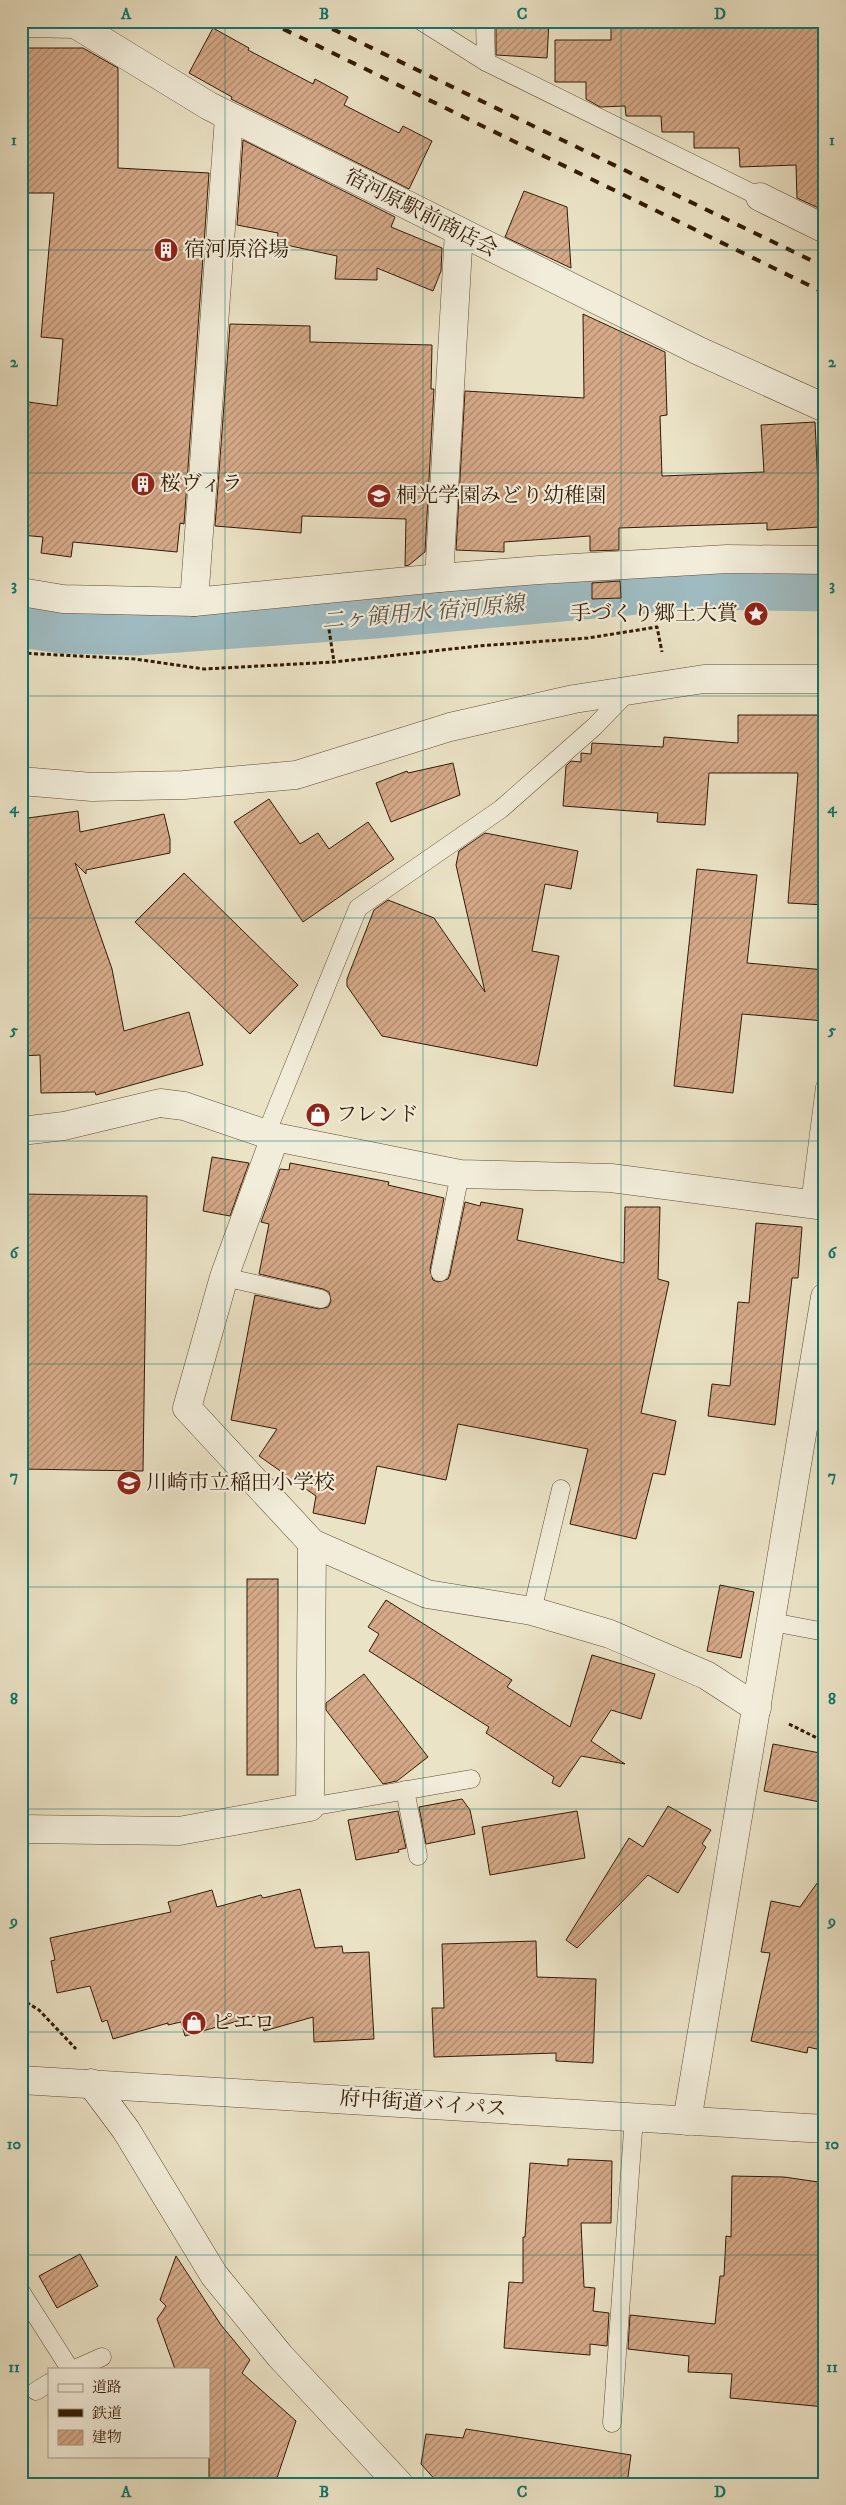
<svg xmlns="http://www.w3.org/2000/svg" width="846" height="2505" viewBox="0 0 846 2505" font-family="'IM FELL DW Pica','Noto Serif JP',serif">
<defs>
<pattern id="building-hatch" width="6" height="6" patternUnits="userSpaceOnUse" patternTransform="scale(1.25)"><rect width="6" height="6" fill="#d6aa89"/><path d="M-1 1l2-2M0 6l6-6M5 7l2-2" fill="none" stroke="#ae8a6e"/></pattern>
</defs>
<rect width="100%" height="100%" fill="#ebe3c6"/>
<filter id="stains"><feTurbulence type="fractalNoise" baseFrequency=".004" numOctaves="4"/><feColorMatrix values="0 0 0 0 .2 0 0 0 0 .09 0 0 0 0 .02 0 0 0 .5 -.17"/></filter>
<radialGradient id="worn" r=".72"><stop offset=".6" stop-color="#630" stop-opacity="0"/><stop offset="1" stop-color="#630" stop-opacity=".3"/></radialGradient>
<g fill="none" stroke-linecap="round" stroke-linejoin="round">
<path stroke="#9fbbc1" stroke-width="41" d="M21 627 62 633 136 635 375 618 691 589 825 591"/>
</g>
<g fill="url(#building-hatch)" stroke="#321a05">
<path d="M496 21H549L547 58 496 55Z"/>
<path d="M611 21H825V211L797 198 796 165 740 167 739 148H694V132H662L661 116H626L625 106 600 107 586 99V82H555V40H611Z"/>
<path d="M213 28 249 48 248 50 313 84 315 79 348 97 344 105 399 133 403 126 432 141 409 189 231 99 232 97 189 73Z"/>
<path d="M21 48H83L118 68V168L209 173 184 524 180 523 177 552 73 542 71 557 41 553 43 537 21 535V401L57 406 63 339 41 337 54 193H21Z"/>
<path d="M243 140 395 217 391 227 442 248 441 271 433 291 377 268V280L335 279 337 256 277 243 278 233 237 225Z"/>
<path d="M524 191 567 207 571 268 505 237Z"/>
<path d="M583 314 665 352 667 415 660 416 662 476 764 472 761 425 815 422 820 527 767 530V523L619 528V550L590 551V536L504 542V552L456 550 465 391 584 398Z"/>
<path d="M230 324 310 326V342L432 345 431 389H434L425 552 409 565 405 566 406 519 302 516 301 533 215 526Z"/>
<path d="M620 581 621 598 592 599V583Z"/>
<path d="M738 715H825V905L788 903 798 773H709L705 825 657 822 658 813 563 806 566 766 571 761 581 762V753L591 754 592 743 663 747 664 737 738 743Z"/>
<path d="M453 763 460 795 391 822 376 783 407 771 408 773Z"/>
<path d="M269 799 300 844 318 833 329 849 368 822 394 859 303 922 234 822Z"/>
<path d="M78 811 80 832 164 814 170 839V853L86 870V874L75 863 112 969 124 1031 189 1012 203 1065 96 1095 95 1092 41 1093 40 1055 21 1056V819Z"/>
<path d="M485 833 578 851 571 889 545 884 532 951 559 956 537 1066 382 1036 347 986V979L374 910 388 900 434 918 485 992 456 865 459 851Z"/>
<path d="M697 869 757 875 747 963 825 970V1021L742 1014 733 1093 674 1086Z"/>
<path d="M184 873 298 985 250 1034 135 922Z"/>
<path d="M212 1157 249 1163 230 1216 203 1211Z"/>
<path d="M290 1163 389 1182 388 1185 444 1198 430 1270 433 1280 438 1282 448 1279 450 1274 465 1202 480 1206 481 1202 523 1209 517 1240 624 1263 625 1207H660L658 1279 669 1282 641 1413 676 1421 665 1475 653 1473 636 1539 570 1524 588 1449 458 1424 446 1480 377 1466 365 1524 313 1513 316 1496 259 1456 277 1429 231 1420 255 1295 319 1309 328 1307 331 1301 329 1292 323 1289 259 1274 269 1224 261 1222 280 1169 289 1170Z"/>
<path d="M21 1194 147 1196 143 1471 21 1469Z"/>
<path d="M756 1223 802 1227 798 1278H792L775 1425 708 1416 712 1384 730 1386 738 1302 749 1303Z"/>
<rect x="247" y="1579" width="31" height="196"/>
<path d="M720 1585 754 1592 741 1658 707 1651Z"/>
<path d="M386 1600 512 1680 507 1687 570 1727 592 1655 655 1674 641 1719 611 1710 591 1741 625 1764 581 1756 560 1787 552 1783 554 1777 486 1733 489 1727 369 1651 379 1634 368 1627Z"/>
<path d="M364 1674 428 1757 397 1781 383 1784 326 1710V1703Z"/>
<path d="M773 1744 825 1754V1803L764 1791Z"/>
<path d="M462 1799 470 1810 475 1834 426 1844 419 1807Z"/>
<path d="M668 1806 711 1830 702 1844 706 1847 678 1893 648 1875 577 1948 566 1940 629 1838 643 1847Z"/>
<path d="M398 1811 406 1848 398 1850 399 1852 356 1860 348 1820Z"/>
<path d="M577 1811 585 1858 490 1875 482 1827Z"/>
<path d="M825 1872V2051L808 2047 807 2053 751 2041 770 1953 761 1952 771 1901 800 1907Z"/>
<path d="M300 1889 315 1948 342 1946 343 1953 369 1952 374 2039 314 2042 313 2017 264 2031 259 2015 185 2036 181 2022 168 2025V2023L113 2039 107 2020 102 2022 90 1986 57 1993 51 1961 55 1960 50 1938 171 1912 168 1902 212 1890 217 1907 261 1895 263 1898Z"/>
<path d="M536 1941 537 1977 596 1979 593 2063 556 2061V2053L434 2057 432 2008H444L442 1944Z"/>
<path d="M568 2159 612 2161 611 2223H581L584 2287 595 2288 593 2311 609 2313 607 2346 590 2344V2355L504 2348 509 2282 523 2283V2237H525L530 2163 568 2166Z"/>
<path d="M732 2176 784 2177 825 2183V2407L730 2398 732 2374 688 2372 689 2356 628 2349 630 2315 715 2324 720 2276H724L726 2236 731 2237Z"/>
<path d="M80 2254 98 2286 57 2308 39 2276Z"/>
<path d="M176 2256 221 2325 250 2360 242 2373 296 2421 275 2484H209V2369H175L157 2319 166 2306 160 2300Z"/>
<path d="M466 2429 631 2455 627 2484H439L421 2464 426 2434 463 2438Z"/>
</g>
<g fill="none" stroke-linecap="round" stroke-linejoin="round">
<defs>
<g id="service">
<path d="M421 21 486 62 760 197"/>
<path d="M485 21 486 62"/>
<path d="M266 1134 358 908 501 809 594 727 629 691"/>
<path d="M810 1204 825 1087"/>
<path d="M440 1272 460 1174"/>
<path d="M224 1277 321 1299"/>
<path d="M532 1611 561 1489"/>
<path d="M772 1622 825 1632"/>
<path d="M405 1790 418 1856"/>
<path d="M310 1807 471 1779"/>
<path d="M21 2292 70 2369"/>
<path d="M75 2369 102 2357"/>
<path d="M36 2391 49 2383"/>
<path d="M612 2423 634 2117"/>
</g>
<g id="minor">
<path d="M21 23 75 24 209 106 699 351 825 408"/>
<path d="M760 197 825 229"/>
<path d="M439 578 459 231"/>
<path d="M21 592 63 599 194 602 439 578 539 570 727 559 825 560"/>
<path d="M194 602 229 117"/>
<path d="M21 781 92 787 184 785 296 775 450 727 574 699 704 679H825"/>
<path d="M21 1131 64 1126 160 1103 184 1106 275 1137 460 1174 611 1178 825 1206"/>
<path d="M275 1137 224 1277 187 1408 312 1543 427 1594 532 1611 610 1634 706 1675 757 1708"/>
<path d="M21 1829 179 1831 310 1807 312 1543"/>
<path d="M91 2083 126 2130 214 2275 280 2356 399 2484"/>
<path d="M687 2121 825 1297"/>
</g>
<path id="tertiary" d="M21 2080 825 2129"/>
</defs>
<use href="#service" stroke="#604c35" stroke-width="19"/>
<use href="#minor" stroke="#604c35" stroke-width="29"/>
<use href="#tertiary" stroke="#604c35" stroke-width="29"/>
<g stroke="#321a05" stroke-width="3" stroke-dasharray="4 2.5" stroke-linecap="butt">
<path d="M328 623 334 662"/>
<path d="M21 653 135 659 204 669 334 662 478 646 588 638 657 627 662 652"/>
<path d="M789 1724 825 1742"/>
<path d="M21 1999 39 2010 76 2049"/>
</g>
<use href="#service" stroke="#f2edda" stroke-width="18"/>
<use href="#minor" stroke="#f2edda" stroke-width="28"/>
<use href="#tertiary" stroke="#f2edda" stroke-width="28"/>
<g stroke="#321a05" stroke-width="4" stroke-dasharray="9 9" stroke-linecap="butt">
<path d="M267 21 825 293"/>
<path d="M316 21 825 267"/>
</g>
</g>
<path fill="none" stroke="#0f766e" stroke-width="1" stroke-opacity="0.55" d="M225 21V2484M423 21V2484M621 21V2484M21 250H825M21 473H825M21 696H825M21 918H825M21 1141H825M21 1364H825M21 1587H825M21 1809H825M21 2032H825M21 2255H825"/>
<defs>
<symbol id="building-disc" viewBox="-11 -11 22 22"><circle r="9.5" fill="#8f2418" stroke="#f2edda"/><path d="M-4-6H4V6H1V3H-1V6H-4ZM-2.5-4.3h1.7v1.8h-1.7ZM.8-4.3h1.7v1.8H.8ZM-2.5-1h1.7V.8h-1.7ZM.8-1h1.7V.8H.8Z" fill="#fff"/></symbol>
<symbol id="school-disc" viewBox="-11 -11 22 22"><circle r="9.5" fill="#8f2418" stroke="#f2edda"/><path d="M0-5L7-2L0 1L-7-2ZM-4 1L0 2.5L4 1V4Q0 6-4 4Z" fill="#fff"/></symbol>
<symbol id="sight-disc" viewBox="-11 -11 22 22"><circle r="9.5" fill="#8f2418" stroke="#f2edda"/><path d="M0-6L1.8-2.2L6-1.7L2.9 1.2L3.7 5.4L0 3.3L-3.7 5.4L-2.9 1.2L-6-1.7L-1.8-2.2Z" fill="#fff"/></symbol>
<symbol id="shop-disc" viewBox="-11 -11 22 22"><circle r="9.5" fill="#8f2418" stroke="#f2edda"/><path d="M-5-2.5h2.3a2.7 3.5 0 0 1 5.4 0H5L5.5 6h-11ZM-1.5-2.5h3a1.5 2.3 0 0 0-3 0Z" fill="#fff"/></symbol>
</defs>
<g fill-rule="evenodd">
<use href="#building-disc" x="152" y="236" width="28" height="28"/>
<use href="#building-disc" x="129" y="470" width="28" height="28"/>
<use href="#school-disc" x="365" y="482" width="28" height="28"/>
<use href="#sight-disc" x="742" y="600" width="28" height="28"/>
<use href="#shop-disc" x="304" y="1101" width="28" height="28"/>
<use href="#school-disc" x="115" y="1469" width="28" height="28"/>
<use href="#shop-disc" x="180" y="2009" width="28" height="28"/>
</g>
<g text-anchor="middle" dominant-baseline="central" stroke-width="4.5" stroke-linejoin="round" paint-order="stroke">
<g font-size="21" fill="#321a05" stroke="#f2edda">
<text transform="translate(421 213) rotate(27)">宿河原駅前商店会</text>
<text transform="translate(423 2104) rotate(4)">府中街道バイパス</text>
</g>
<g font-size="21" fill="#321a05" stroke="#f2edda" text-anchor="start">
<text x="184" y="250">宿河原浴場</text>
<text x="160" y="484">桜ヴィラ</text>
<text x="396" y="496">桐光学園みどり幼稚園</text>
<text x="738" y="614" text-anchor="end">手づくり郷土大賞</text>
<text x="336" y="1115">フレンド</text>
<text x="146" y="1483">川崎市立稲田小学校</text>
<text x="212" y="2023">ピエロ</text>
</g>
<g font-size="22" font-style="italic" fill="#585247" stroke="#f2edda">
<text transform="translate(423 613) rotate(-5)">二ヶ領用水 宿河原線</text>
</g>
</g>
<rect width="846" height="2505" fill="none" stroke="#ebe3c6" stroke-width="55"/>
<rect x="48" y="2368" width="162" height="90" fill="#f2edda" stroke="#a59985"/>
<rect x="58" y="2384" width="25" height="8" fill="#f2edda" stroke="#a59985"/>
<text x="92" y="2392" font-size="15" fill="#321a05">道路</text>
<rect x="58" y="2409" width="25" height="8" fill="#321a05" stroke="#a59985"/>
<text x="92" y="2418" font-size="15" fill="#321a05">鉄道</text>
<rect x="58" y="2430" width="25" height="15" fill="url(#building-hatch)" stroke="#a59985"/>
<text x="92" y="2442" font-size="15" fill="#321a05">建物</text>
<rect x="28" y="28" width="790" height="2450" fill="none" stroke="#0f766e" stroke-width="2"/>
<g font-size="16" text-anchor="middle" font-weight="bold" fill="#0f766e">
<text x="126" y="19">A</text>
<text x="324" y="19">B</text>
<text x="522" y="19">C</text>
<text x="720" y="19">D</text>
<text x="14" y="145">1</text>
<text x="832" y="145">1</text>
<text x="14" y="367">2</text>
<text x="832" y="367">2</text>
<text x="14" y="590">3</text>
<text x="832" y="590">3</text>
<text x="14" y="813">4</text>
<text x="832" y="813">4</text>
<text x="14" y="1035">5</text>
<text x="832" y="1035">5</text>
<text x="14" y="1258">6</text>
<text x="832" y="1258">6</text>
<text x="14" y="1481">7</text>
<text x="832" y="1481">7</text>
<text x="14" y="1704">8</text>
<text x="832" y="1704">8</text>
<text x="14" y="1926">9</text>
<text x="832" y="1926">9</text>
<text x="14" y="2149">10</text>
<text x="832" y="2149">10</text>
<text x="14" y="2372">11</text>
<text x="832" y="2372">11</text>
<text x="126" y="2497">A</text>
<text x="324" y="2497">B</text>
<text x="522" y="2497">C</text>
<text x="720" y="2497">D</text>
</g>
<rect width="100%" height="100%" filter="url(#stains)"/>
<rect width="100%" height="100%" fill="url(#worn)"/>
</svg>
